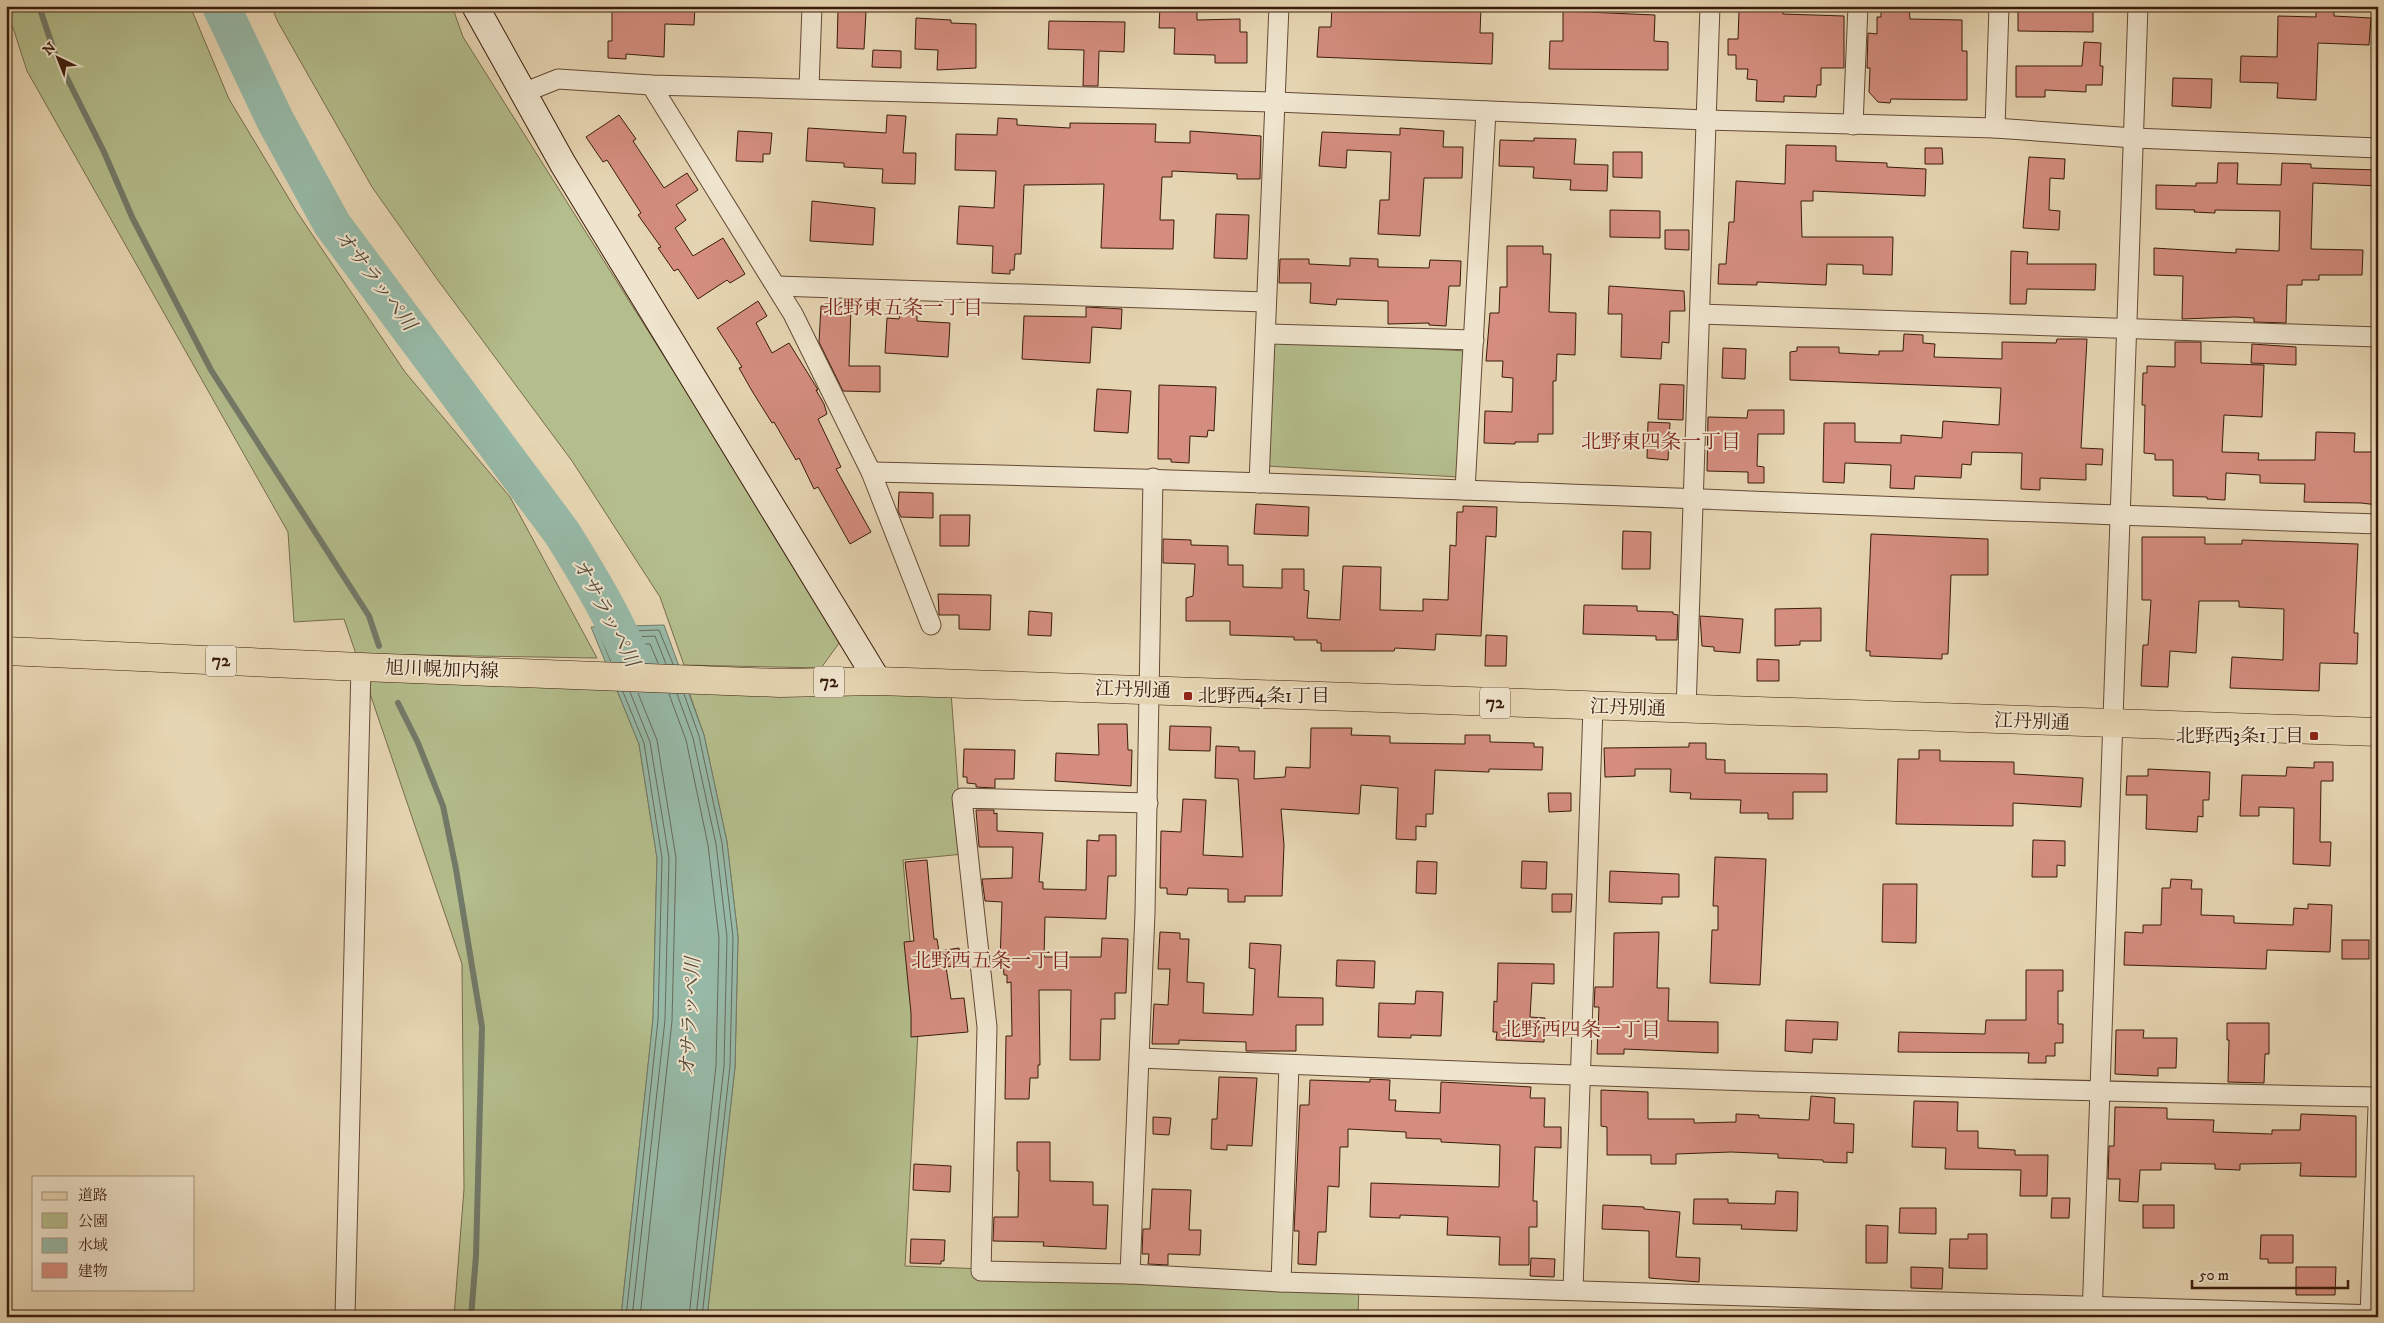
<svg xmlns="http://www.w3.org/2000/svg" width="2384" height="1323" viewBox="0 0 2384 1323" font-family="'IM FELL DW Pica','Noto Serif JP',serif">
<rect width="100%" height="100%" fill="#e6d5b2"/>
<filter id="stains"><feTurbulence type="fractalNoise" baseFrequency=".004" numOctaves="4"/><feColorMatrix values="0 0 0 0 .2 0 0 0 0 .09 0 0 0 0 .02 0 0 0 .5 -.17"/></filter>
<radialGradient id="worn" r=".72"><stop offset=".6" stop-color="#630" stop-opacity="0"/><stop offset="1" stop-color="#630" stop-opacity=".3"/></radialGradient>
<g fill="#b4bd8c" stroke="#776c4c">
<path d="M6 6H190L229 99 297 212 405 372 510 497 597 658 356 654 344 619 294 622 288 532 27 71Z"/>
<path d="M271 6H452L463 37 842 639 821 668 684 665 660 597 572 461 437 279 372 187 278 22Z"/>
<path d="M1275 340 1466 351 1459 477 1267 466Z"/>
<path d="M362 670 614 683 639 744 657 858 653 1019 621 1317H454L464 1189 462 964Z"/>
<path d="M688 689 951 692 963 854 903 860 918 1032 905 1266 1359 1283 1358 1317H707L735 1067 738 937 727 842 704 735Z"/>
</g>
<path fill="#97b9a7" stroke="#727a69" d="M664 625 704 735 727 842 738 937 735 1067 707 1317H621L653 1019 657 858 639 744 591 627Z"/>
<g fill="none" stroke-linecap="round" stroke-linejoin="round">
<g stroke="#686a59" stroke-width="1">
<path d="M611 662 600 635 601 632 659 630 673 664"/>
<path d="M618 662 609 641 610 638 655 636 666 664"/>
<path d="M626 662 620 648 621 645 650 644 658 663"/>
<path d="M623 692 644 743 662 858 658 1020 626 1317"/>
<path d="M630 692 650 742 669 858 665 1020 632 1317"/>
<path d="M638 693 657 740 676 858 672 1021 640 1317"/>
<path d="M669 694 686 740 708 845 719 938 716 1065 689 1317"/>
<path d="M677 694 693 738 716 844 727 937 724 1066 696 1317"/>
<path d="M684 694 699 736 722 843 733 937 730 1066 702 1317"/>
</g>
<g stroke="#727a69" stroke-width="6">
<path d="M39 6 55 54 104 152 132 217 211 370 369 616 379 646"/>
<path d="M398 703 418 743 443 806 456 869 482 1027 476 1256 471 1317"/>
</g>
<path stroke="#97b9a7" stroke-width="38" d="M221 6 275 120 332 224 562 533C590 578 618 624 637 674"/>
</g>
<g fill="#d48d7e" stroke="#3a1c0b">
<path d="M659 6H695L694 25 665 24 664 57 626 54V59L608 58V41H612V9H659Z"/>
<path d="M1160 6H1197V20L1240 19V32H1247V63H1215V55L1174 54 1175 28H1159Z"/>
<path d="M1332 6 1481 8 1480 33H1493L1492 64 1317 57 1319 27H1331Z"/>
<path d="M1881 6H1909L1910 19 1962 20V51H1967V100L1891 99 1890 103 1878 102 1869 92 1870 68H1867L1868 33 1877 34V17H1881Z"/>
<path d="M2018 6H2093V32L2018 31Z"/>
<path d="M2316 8 2334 9V16L2371 18 2369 45 2318 43 2316 100 2277 98 2278 83 2240 82 2241 56 2277 57 2278 16 2316 17Z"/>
<path d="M838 10 866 12 864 49 837 48Z"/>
<path d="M1783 10V14L1844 16V68H1821V85H1817L1816 97 1784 96V102L1756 101 1757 80 1747 79 1748 69H1736V55H1728V39H1738L1739 11Z"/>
<path d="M1563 11 1655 15 1654 41 1668 42V70L1549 69 1550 41H1563Z"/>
<path d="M916 18 951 20V23L976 24V68L937 70 938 50 915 49Z"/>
<path d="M1049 21 1125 22 1124 52 1099 51 1098 86H1083L1084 50 1048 49Z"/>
<path d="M2084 42 2101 43 2100 66H2103L2102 85H2086V92L2045 90V97H2016V66H2082Z"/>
<path d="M873 50 901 51V68L872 67Z"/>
<path d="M2173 78 2212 79 2211 108 2172 106Z"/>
<path d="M619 115 636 139 633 141 664 188 687 173 698 190 676 205 686 220 675 228 693 256 723 238 745 274 730 283 727 280 698 299 678 269 674 271 658 248 661 247 638 215 641 213 607 160 603 162 586 137Z"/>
<path d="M887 115 906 116 903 153H916L915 184 882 183 883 169 844 167V163L806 161 808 128 886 133Z"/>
<path d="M998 118 1017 119V125L1070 128V123L1156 124 1155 142 1190 143V131L1261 136 1260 179H1237V174L1172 171V177H1162L1160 220H1174L1173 249 1101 248 1104 184 1024 185 1021 254H1015L1014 270H1010V274L992 273 993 246 957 244 959 206 994 208 996 171 955 170 956 134 997 135Z"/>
<path d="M1400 128 1444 131 1443 147H1463L1462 178H1424L1420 236 1378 234 1380 200H1389L1391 152 1347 150 1346 168 1319 166 1322 132 1400 135Z"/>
<path d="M738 131 772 133 770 154H763V162L736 161Z"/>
<path d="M1534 138 1576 139 1574 164 1608 165 1607 191 1570 190 1571 180 1533 178 1534 167 1499 166 1500 140 1534 141Z"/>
<path d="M1786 145 1836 146V161L1887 163V167L1926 169 1925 196 1813 191V201H1801L1802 237H1893L1892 275 1863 274V265L1827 264 1826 285 1757 282V285L1718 284 1719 264H1726L1729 222H1734L1736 181 1785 184Z"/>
<path d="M1925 148H1942L1943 164H1925Z"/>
<path d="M1613 152H1642V178L1613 177Z"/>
<path d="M2029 157 2065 159 2064 179 2050 178 2049 210 2060 211 2059 230 2023 228Z"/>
<path d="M2218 163H2238L2237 184 2281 185 2282 163 2311 164V168L2378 170V186L2313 183 2311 249 2363 250 2362 275H2319V280H2302V285H2287L2286 323 2254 322V318L2235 317 2182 319 2183 276 2154 275V248L2236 253V249L2279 251 2280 211 2215 210V213L2194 212 2195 210 2156 209V185L2196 186V183H2217Z"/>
<path d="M812 201 875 208 873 245 810 241Z"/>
<path d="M1610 210 1660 211V238L1610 237Z"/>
<path d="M1216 214 1249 215 1247 259 1214 258Z"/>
<path d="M1665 230H1689V250L1665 249Z"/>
<path d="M1507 246H1543V254H1551L1549 312 1576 313 1575 355 1557 354 1556 381H1553V434H1538V442H1515V444L1484 443 1485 411 1512 412 1513 378 1502 377 1503 361H1486L1490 313H1499L1500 287H1507Z"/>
<path d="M2011 251 2028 252 2027 264H2096L2095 290 2027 289 2026 304H2010Z"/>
<path d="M1350 258 1378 259V267L1429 268 1430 260 1461 261 1460 286H1449L1446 326 1429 325V323L1388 324V301L1337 299 1336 305 1310 303 1311 283H1279L1280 259H1309V264L1350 266Z"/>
<path d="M1609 286 1684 291 1685 311H1670L1669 343 1662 342 1661 359 1621 357 1622 314H1608Z"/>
<path d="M758 301 767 316 756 323 772 353 789 343 817 388 818 390H816L824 404 827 414 818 419 841 467 836 469 871 532 850 544 818 487 814 489 799 458 796 460 774 422 772 423 752 391 739 368 742 367 717 328Z"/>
<path d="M821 306 851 307 849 366H880V392L843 391 819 342Z"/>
<path d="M1086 307 1122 309 1121 329 1092 327 1090 363 1022 359 1024 316 1086 317Z"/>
<path d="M900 313 917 314V321L950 323 948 357 885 353 887 318 899 319Z"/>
<path d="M1904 334 1923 335V343L1935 344 1934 357 2002 359V342L2056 343 2057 339H2087L2081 448 2103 449 2102 465 2086 464V480L2040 478V490L2021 489 2022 453 1972 452 1971 465 1962 464 1961 478 1915 476 1914 489 1890 488 1891 465 1845 463 1844 483 1823 482 1824 423H1855V442L1901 443V435L1942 438 1943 421 1999 425 2001 388 1790 380V352L1797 351V347H1839V353L1879 355V351H1903Z"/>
<path d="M2175 342H2201V363L2264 365 2262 417 2224 415 2222 452 2259 453 2258 460H2315L2316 432 2355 433 2354 452H2378V505L2361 503 2304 502 2305 484 2260 483V475L2226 473 2225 500 2207 499V497L2173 496V460H2155V454L2144 453 2145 405H2142L2143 373H2147V366L2175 367Z"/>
<path d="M2252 344 2296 347V365L2251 363Z"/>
<path d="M1723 348 1746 349 1745 379 1722 378Z"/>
<path d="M1660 384 1684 385 1683 420 1658 419Z"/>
<path d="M1159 385 1216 387 1214 431 1208 430 1207 437 1190 436 1189 463 1171 462V459H1158Z"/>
<path d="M1097 389 1131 391 1128 433 1094 431Z"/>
<path d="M1748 410H1784V434H1758L1757 466 1764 467V483H1748V472L1707 471 1708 417 1747 418Z"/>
<path d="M1648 422 1670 423 1668 460 1647 458Z"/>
<path d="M899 492 933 493V518L901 517 898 511Z"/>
<path d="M1256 504 1309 507 1308 536 1254 534Z"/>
<path d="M1463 506 1497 507 1496 537 1486 536 1481 636 1436 634 1435 650 1395 648 1394 651H1321V643H1317V640H1294V637L1230 635V621H1186V598L1193 596 1195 564 1163 563V539L1191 540V545L1228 546V565H1243V587L1282 588V569H1304V590L1309 591 1307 618 1340 620 1343 566 1381 567 1380 610 1423 611V599L1448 600 1450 545 1456 546 1457 512H1463Z"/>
<path d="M940 515H970L969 546H940Z"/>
<path d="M1623 531 1651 532 1650 569H1622Z"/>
<path d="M1871 534 1988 539V575H1951L1948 654H1942V659L1870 656V651H1866Z"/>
<path d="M2142 537H2205V544H2242V540L2358 544 2354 633H2358L2357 664 2320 663 2319 691 2230 688 2232 657 2283 660 2284 609 2239 607V601H2199L2196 653 2170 651 2168 687 2141 686 2143 645H2148L2151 600H2142Z"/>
<path d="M938 594 991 595 990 630 959 629V615H939Z"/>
<path d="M1584 605 1637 606V611L1673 612V614L1678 615 1677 640H1656V636L1583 634Z"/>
<path d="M1821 608V641H1800V645L1775 646V609Z"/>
<path d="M1029 611 1052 613 1051 636 1028 635Z"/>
<path d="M1700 616 1743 619 1740 653 1714 651V647L1702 646Z"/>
<path d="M1486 635 1507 636 1506 666H1485Z"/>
<path d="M1757 659 1779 660V681H1757Z"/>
<path d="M1098 724H1127L1128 750H1132L1131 786 1055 781 1056 753 1099 755Z"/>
<path d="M1170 726 1211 727 1210 751 1169 750Z"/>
<path d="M1311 728H1352L1351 735 1390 736V743L1465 744V735H1490V742L1534 743V747H1543L1542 770 1489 769V772L1435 770 1433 814H1426V827L1416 826V840L1396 839 1398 788 1361 785 1359 814 1281 809 1284 845 1282 896H1245V902H1228V889L1188 888 1187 895 1167 894V888H1160L1161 831 1181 832 1183 799 1206 800 1203 855 1243 857 1238 779 1215 778 1216 746 1239 747V751H1255L1254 779 1285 777 1286 767 1310 768Z"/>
<path d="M1689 743H1706V759L1725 760V773L1827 774V792H1793V819H1768V813H1740L1741 800 1690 799 1691 793 1670 792 1671 769H1635V776L1605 777 1604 748 1689 747Z"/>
<path d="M964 749 1015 750 1014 779H995V788L976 787V784L967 783V777H963Z"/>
<path d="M1919 750H1940V761L2014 762V774L2083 778 2081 807 2013 803V826L1896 824 1898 759H1919Z"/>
<path d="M2314 762H2333V781H2321L2320 842H2331L2330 866 2293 864 2294 808 2259 807V816H2240L2242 775 2286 776 2287 767 2314 768Z"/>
<path d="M2148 769 2210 772 2209 800H2203V817L2198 816 2197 832 2146 829 2147 795H2126L2127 776H2148Z"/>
<path d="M1548 793H1571V811L1549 812Z"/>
<path d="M976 810H994V814L997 813V831L1043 833 1039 882H1043V889L1086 890 1087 840 1099 841V835H1116V876H1108L1106 919 1045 917 1044 957H1101L1102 938 1128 939 1126 993H1115V1019H1101L1100 1060H1070L1071 990H1039L1040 1065H1038V1078H1030L1029 1099H1005L1006 1036H1012L1011 982 1007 983V975H1004L1003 963H1000L1002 902 985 901 982 879 1012 878 1013 847H979Z"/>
<path d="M2033 840 2065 841V866L2057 865V877H2032Z"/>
<path d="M1715 857 1766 859 1760 985 1710 983 1712 930H1718V906H1713Z"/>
<path d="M927 860 934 939H937L939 951 959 948 961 965 946 967 951 999 964 998 968 1032 911 1037V1013L904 942 914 941 905 862Z"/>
<path d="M1417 861 1437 862 1436 894 1416 893Z"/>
<path d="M1522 861 1547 862 1546 889 1521 888Z"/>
<path d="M1610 871 1679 874V897H1662V904L1609 902Z"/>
<path d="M2171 879 2192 880 2191 889H2202L2201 915 2234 916V923L2293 925 2294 908 2308 909V904L2332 905 2330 952 2267 950 2266 969 2124 965 2125 932 2143 933V925H2161L2162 888H2170Z"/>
<path d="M1883 884H1917L1916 943 1882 942Z"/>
<path d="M1552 894H1572L1571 912H1552Z"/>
<path d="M1160 932 1180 933V939H1189L1187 982 1204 983 1203 1013 1253 1015 1255 969 1249 968 1250 943 1281 945 1278 997 1323 998V1025H1296V1051H1246V1042L1179 1040V1044H1152L1154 1004 1168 1005 1170 969H1158Z"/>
<path d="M1659 932 1657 988H1669L1668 1021 1718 1022V1053L1624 1049V1054H1597L1599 1007H1594L1595 987H1613L1614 933Z"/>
<rect x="2342" y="940" width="27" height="19"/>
<path d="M1337 960 1375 961 1374 988 1336 986Z"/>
<path d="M1498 963 1554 964V984L1532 983 1530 1017 1545 1018 1544 1042 1496 1040 1497 1032H1493L1494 1001 1497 1002Z"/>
<path d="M2026 970H2063V991H2058V1024H2063V1043H2055V1056H2046V1063H2028L2029 1053 1898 1052 1899 1032 1985 1034 1986 1020H2026Z"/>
<path d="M1416 991 1443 992 1441 1036 1411 1035V1038L1378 1037 1379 1003 1415 1004Z"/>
<path d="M1786 1020 1838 1022 1837 1040 1813 1039 1812 1053 1785 1051Z"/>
<path d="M2227 1023H2269V1054H2265L2264 1083 2228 1082 2229 1040H2227Z"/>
<path d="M2116 1030H2144L2143 1038H2177L2176 1068H2158V1076L2115 1074Z"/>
<path d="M1219 1077 1257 1078 1252 1146 1227 1145V1150L1211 1149 1212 1119H1217Z"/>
<path d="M1370 1079 1390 1080 1389 1100H1396L1395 1111 1440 1113 1441 1082 1531 1087 1530 1098H1545L1544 1127H1561V1148L1535 1147 1533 1201H1537V1227H1529V1265H1499L1500 1237 1447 1235 1448 1217 1400 1215V1218L1370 1217 1371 1183 1499 1187 1500 1145 1441 1142V1139L1406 1138V1132L1348 1129V1147H1340L1339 1187 1328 1186 1326 1232H1318L1316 1265 1298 1264 1299 1231H1294L1300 1105H1309L1310 1080 1370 1082Z"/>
<path d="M1601 1090 1648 1092V1119H1694V1123L1736 1122V1114L1759 1115V1118L1809 1120 1811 1096 1835 1098 1834 1123 1854 1124 1853 1153 1847 1152V1163L1823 1162V1160L1778 1158V1154L1731 1152 1676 1154V1164H1651V1155H1607V1127L1601 1126Z"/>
<path d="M1914 1101 1958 1102 1957 1131H1978V1148L2015 1150V1155H2048L2047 1196H2020L2021 1170 1945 1169 1946 1148 1912 1147Z"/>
<path d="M2115 1107 2167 1108V1119L2214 1120 2213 1132 2272 1134V1130H2300L2301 1114 2356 1116V1177L2300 1176 2301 1163 2240 1164V1170L2215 1169V1164L2161 1163V1170H2140L2138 1202 2119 1201 2120 1179H2108L2109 1146H2114Z"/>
<path d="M1153 1117 1171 1118 1169 1135 1153 1134Z"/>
<path d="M1017 1142H1050V1181L1093 1182V1205H1108L1106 1249 1043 1246 1044 1242 993 1241 994 1217H1018L1019 1171H1017Z"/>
<path d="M914 1164 951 1166 950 1192 913 1190Z"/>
<path d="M1152 1189 1191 1190 1189 1230H1201L1200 1255 1168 1254V1265L1148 1264 1149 1254H1142L1143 1229H1150Z"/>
<path d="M1776 1191 1798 1192 1797 1231 1741 1229 1742 1225 1693 1224 1694 1199H1728V1203L1775 1204Z"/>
<path d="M2052 1198H2070L2069 1218H2051Z"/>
<path d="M1603 1205 1644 1207V1209L1680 1212 1676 1257 1700 1258 1699 1282 1649 1278V1231L1602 1229Z"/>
<rect x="2143" y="1205" width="31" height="23"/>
<path d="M1900 1208H1936V1234L1899 1233Z"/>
<path d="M1866 1225 1888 1226 1887 1263H1866Z"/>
<path d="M1968 1234H1987V1269L1949 1268 1950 1239H1968Z"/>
<path d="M2261 1235H2293V1263H2268V1259H2260Z"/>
<path d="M911 1239 945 1240 944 1261H941V1264L910 1263Z"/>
<path d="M1531 1258 1555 1259 1554 1277 1530 1276Z"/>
<path d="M1911 1267 1943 1268 1942 1289 1911 1288Z"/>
<path d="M2296 1267H2336L2335 1295H2296Z"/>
</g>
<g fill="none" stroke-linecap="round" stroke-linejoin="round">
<defs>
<g id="street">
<path d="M651 85 793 314 871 472 931 625"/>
<path d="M809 88 812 6"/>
<path d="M523 93 558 79 651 85 1276 102 1706 120 1995 128 2134 138 2378 148"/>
<path d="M1853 125 1858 6"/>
<path d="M1995 128 1999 6"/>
<path d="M777 286 1266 302"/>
<path d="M1700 314 2378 337"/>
<path d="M1266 334 1474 340"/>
<path d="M871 472C1374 483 1875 508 2378 524"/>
<path d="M1259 483 1279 6"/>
<path d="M1465 490 1486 111"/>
<path d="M1686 710 1710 6"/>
<path d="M1148 803 962 798 987 1027 981 1271 1130 1274 1281 1282 2378 1315"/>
<path d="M1140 1058C1552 1076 1965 1089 2378 1097"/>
<path d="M1130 1274 1145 913 1153 478"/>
<path d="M1281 1282 1289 1065"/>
<path d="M1573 1290 1593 707"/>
<path d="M2370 1315 2378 1107"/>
<path d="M345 1317 361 667"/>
<path d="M2092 1317 2138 6"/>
</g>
<path id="secondary" d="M475 6 563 164 878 681"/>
<path id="primary" d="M6 651 361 667 780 683 878 681 2378 732"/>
</defs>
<use href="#street" stroke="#654a35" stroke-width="21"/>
<use href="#secondary" stroke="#3a1c0b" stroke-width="28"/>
<use href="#primary" stroke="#3a1c0b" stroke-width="29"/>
<use href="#street" stroke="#efe4cd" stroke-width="19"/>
<use href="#secondary" stroke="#efe4cd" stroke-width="26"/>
<use href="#primary" stroke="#e6d5b2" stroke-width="28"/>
</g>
<g fill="#8f2418" stroke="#efe4cd" stroke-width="2">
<rect x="1183" y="691" width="10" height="10" rx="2.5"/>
<rect x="2309" y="731" width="10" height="10" rx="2.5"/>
</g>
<g text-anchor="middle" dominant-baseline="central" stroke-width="4" stroke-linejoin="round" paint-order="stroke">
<g fill="#efe4cd" stroke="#705845" stroke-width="1">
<rect x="206" y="645.5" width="30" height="31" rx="4"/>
<rect x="814" y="666.5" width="30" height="31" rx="4"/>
<rect x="1480" y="687.5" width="30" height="31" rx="4"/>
</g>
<g font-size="18" font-weight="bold" fill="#3a1c0b">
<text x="221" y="661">72</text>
<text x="829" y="682">72</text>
<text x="1495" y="703">72</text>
</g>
<g font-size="19" fill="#3a1c0b" stroke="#efe4cd">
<text transform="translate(442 670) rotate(2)">旭川幌加内線</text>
<text transform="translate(1133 690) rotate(2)">江丹別通</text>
<text transform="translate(1628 708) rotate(2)">江丹別通</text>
<text transform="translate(2032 722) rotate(2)">江丹別通</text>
</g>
<g font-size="19" fill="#3a1c0b" stroke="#efe4cd" text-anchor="start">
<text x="1198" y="696">北野西4条1丁目</text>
<text x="2304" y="736" text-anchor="end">北野西3条1丁目</text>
</g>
<g font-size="20" font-style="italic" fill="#564b3a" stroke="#efe4cd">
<text transform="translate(375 281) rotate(53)">オサラッペ川</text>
<text transform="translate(605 613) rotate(62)">オサラッペ川</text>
<text transform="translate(691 1017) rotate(-87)">オサラッペ川</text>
</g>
<g font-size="20" fill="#7a1f14" stroke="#efe4cd">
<text x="903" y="308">北野東五条一丁目</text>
<text x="1661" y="442">北野東四条一丁目</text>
<text x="991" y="961">北野西五条一丁目</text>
<text x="1581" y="1030">北野西四条一丁目</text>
</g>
</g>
<rect width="2384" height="1323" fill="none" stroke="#e6d5b2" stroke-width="25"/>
<rect x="8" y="8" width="2369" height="1308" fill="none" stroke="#3a1c0b" stroke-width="2.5"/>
<rect x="12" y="12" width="2359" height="1298" fill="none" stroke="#3a1c0b"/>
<rect x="32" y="1176" width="162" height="115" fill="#efe4cd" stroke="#a7947f"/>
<rect x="42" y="1192" width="25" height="8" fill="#e6d5b2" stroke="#a7947f"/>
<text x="78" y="1200" font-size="15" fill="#3a1c0b">道路</text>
<rect x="42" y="1213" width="25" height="15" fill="#b4bd8c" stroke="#a7947f"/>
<text x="78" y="1226" font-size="15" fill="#3a1c0b">公園</text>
<rect x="42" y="1238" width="25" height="15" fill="#97b9a7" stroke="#a7947f"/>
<text x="78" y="1250" font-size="15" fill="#3a1c0b">水域</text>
<rect x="42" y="1263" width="25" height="15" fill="#d48d7e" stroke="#a7947f"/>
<text x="78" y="1276" font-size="15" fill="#3a1c0b">建物</text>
<g transform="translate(58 58) rotate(317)" stroke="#efe4cd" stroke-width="4" paint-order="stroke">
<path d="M0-4L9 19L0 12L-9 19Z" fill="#3a1c0b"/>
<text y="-8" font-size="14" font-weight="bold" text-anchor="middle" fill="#3a1c0b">N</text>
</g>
<path d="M2192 1280v8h156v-8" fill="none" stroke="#3a1c0b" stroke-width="2.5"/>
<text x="2199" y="1280" font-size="15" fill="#3a1c0b" stroke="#efe4cd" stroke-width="4" paint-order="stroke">50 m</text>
<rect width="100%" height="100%" filter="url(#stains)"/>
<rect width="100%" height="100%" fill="url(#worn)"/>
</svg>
